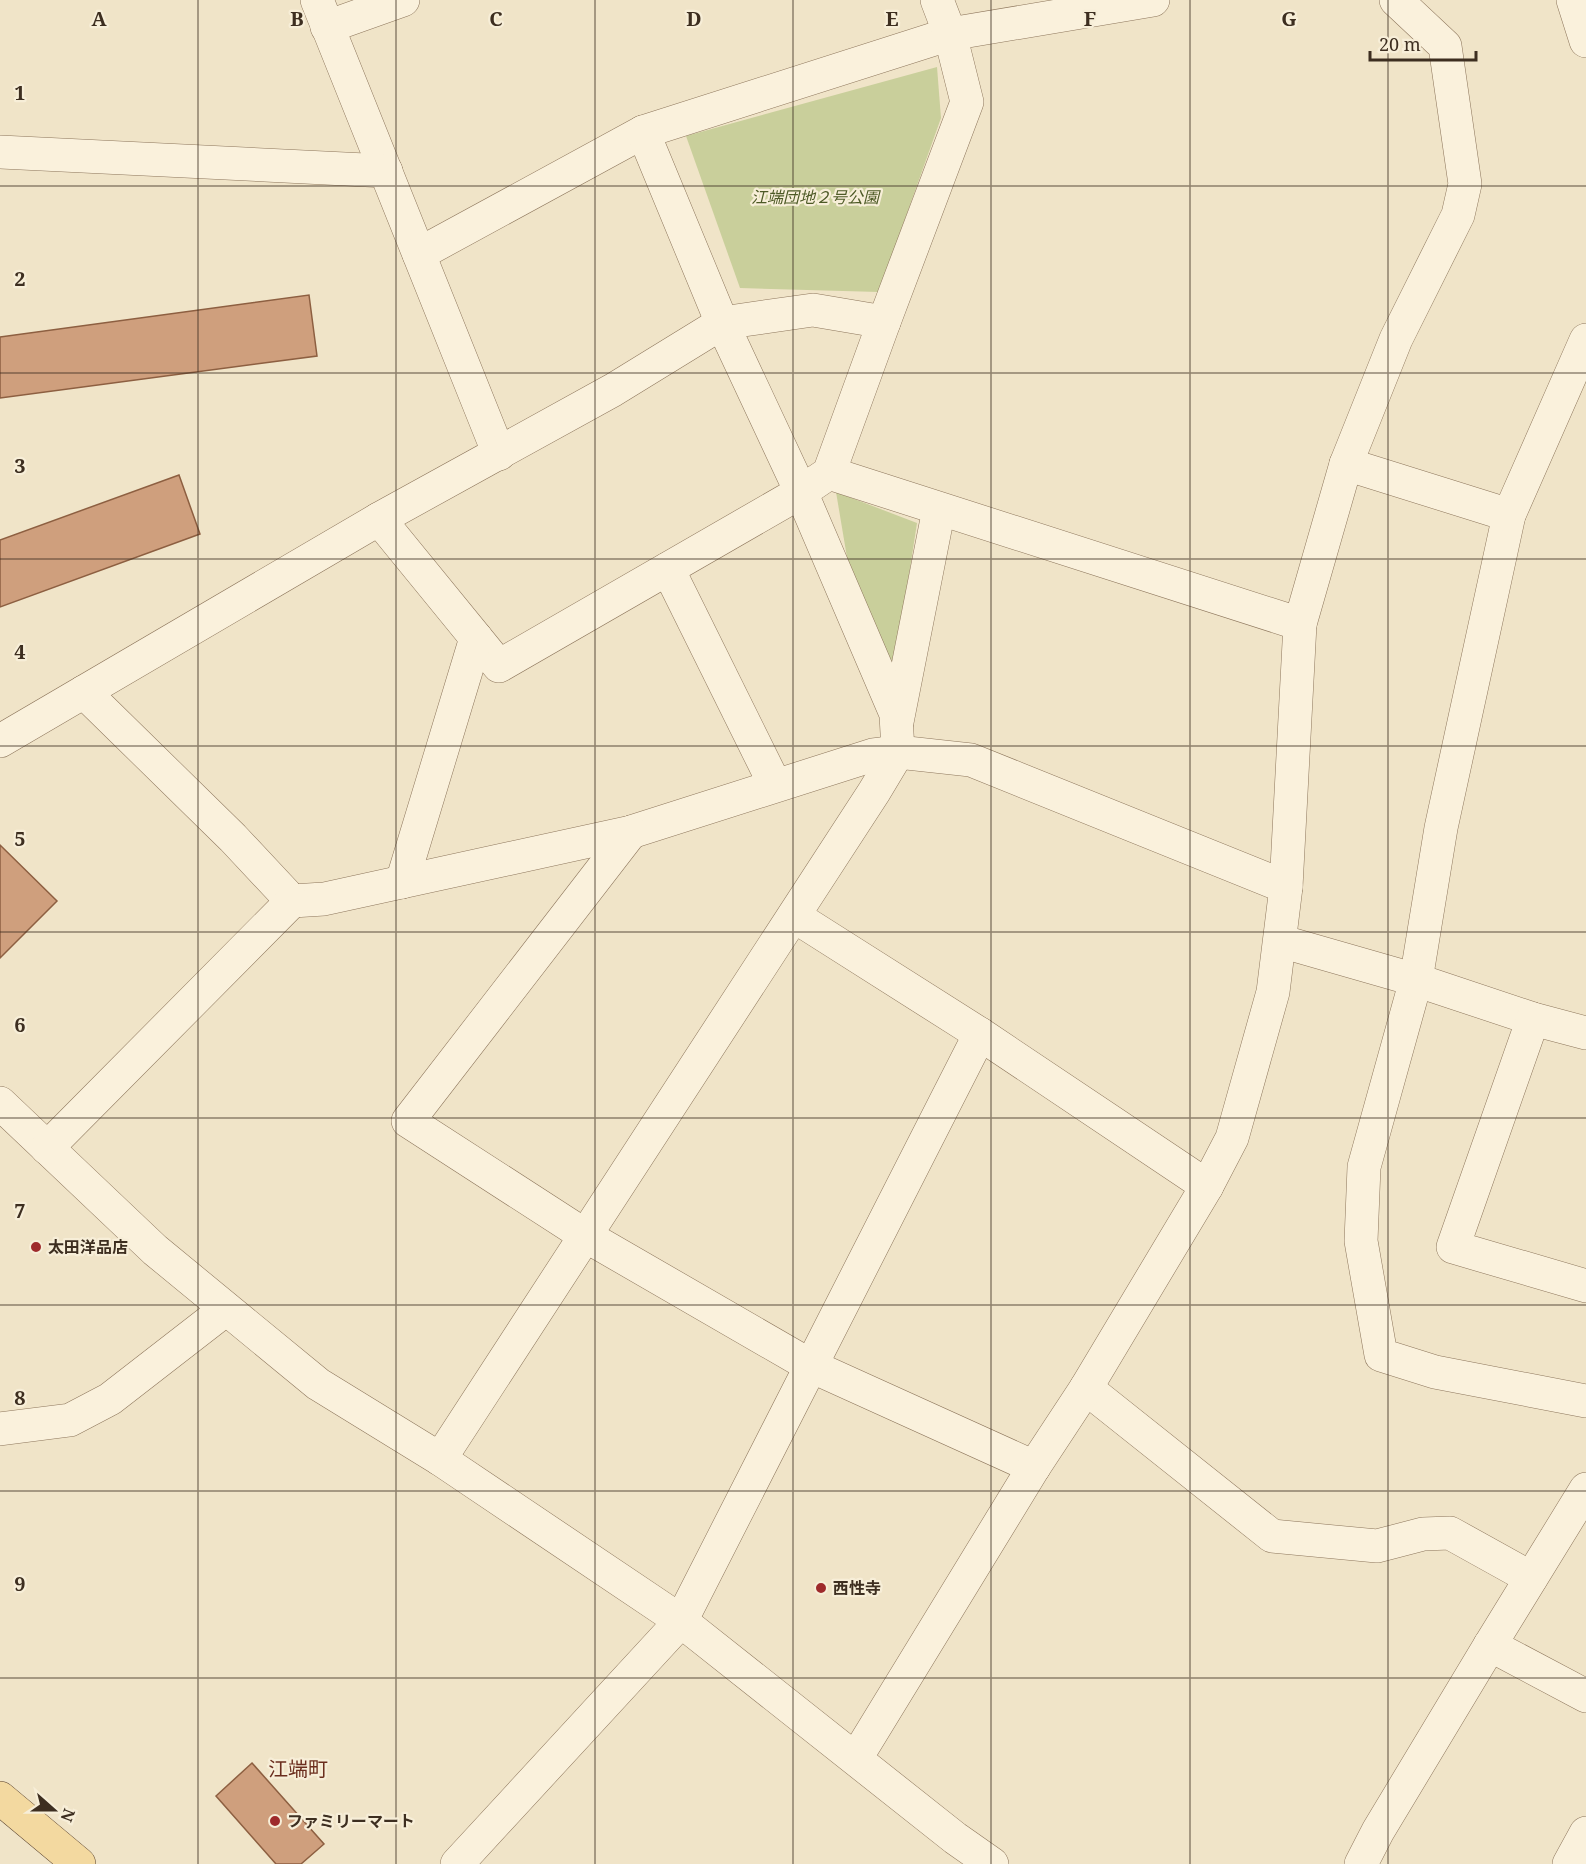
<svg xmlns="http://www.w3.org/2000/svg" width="1586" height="1864" viewBox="0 0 1586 1864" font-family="'Noto Serif','Noto Sans JP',serif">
<rect width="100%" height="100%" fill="#f0e4c8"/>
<g fill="#c9cf9b">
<path d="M937 67 941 118 879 292 740 288 686 136Z"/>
<path d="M836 492 917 523 892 686 852 587Z"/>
</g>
<g fill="#cf9f7d" stroke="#8d5f41" stroke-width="1.5">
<path d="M309 295 317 356 0 398V337Z"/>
<path d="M179 475 200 534 0 607V540Z"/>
<path d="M0 845 57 901 0 958Z"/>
<path d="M252 1763 324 1844 301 1864H276L216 1796Z"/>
</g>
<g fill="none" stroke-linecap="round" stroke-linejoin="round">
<defs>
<g id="minor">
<path d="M317 0 499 454"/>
<path d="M1573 0 1586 41"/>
<path d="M327 27 403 0"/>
<path d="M0 152 386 171"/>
<path d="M419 254 643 132 950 34 1153 0"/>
<path d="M1586 340 1509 515 1441 828 1416 980 1364 1167 1361 1241 1381 1355 1435 1372 1586 1401"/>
<path d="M1346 464 1509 515"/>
<path d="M829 473 1300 624"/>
<path d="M379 519 499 666 801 492 722 323 643 132"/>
<path d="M668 569 775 785"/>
<path d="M84 692 233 838 292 901 324 899 631 832 873 755 898 752 971 760 1286 887"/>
<path d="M897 722 939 509"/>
<path d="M0 741 379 519 613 390 722 323 813 310 884 322"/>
<path d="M631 832 408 1121 586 1236 811 1366 1034 1467"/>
<path d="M402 882 476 638"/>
<path d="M794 916 980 1034 1207 1186"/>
<path d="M1280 941 1416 980 1533 1019 1586 1033"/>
<path d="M1533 1019 1453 1247 1586 1286"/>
<path d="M0 1103 155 1250 318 1384 440 1459 681 1621 955 1838 992 1864"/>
<path d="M47 1148 292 901"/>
<path d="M1086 1388 1272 1536 1377 1546 1423 1534 1450 1533 1531 1578"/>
<path d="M0 1429 70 1420 110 1399 226 1309"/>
<path d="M440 1459 874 792 898 752 896 714 801 492 829 473 884 322 967 102 950 34 937 0"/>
<path d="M1490 1645 1586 1696"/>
<path d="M856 1758 1034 1467 1086 1388 1207 1186 1232 1138 1273 992 1286 887 1300 624 1346 464 1396 339 1458 215 1465 184 1445 46 1396 0"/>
<path d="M457 1864 681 1621 980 1034"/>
<path d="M1361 1864 1378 1831 1490 1645 1586 1489"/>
<path d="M1569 1864 1586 1833"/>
</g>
<path id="major" d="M0 1798 79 1864"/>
</defs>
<use href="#minor" stroke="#8d765c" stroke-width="34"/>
<use href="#major" stroke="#5b4430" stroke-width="34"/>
<use href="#minor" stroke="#faf1dc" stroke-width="33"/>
<use href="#major" stroke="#f3d9a0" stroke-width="33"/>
</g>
<path fill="none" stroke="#3d2e20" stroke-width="1.5" stroke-opacity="0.55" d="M198 0V1864M396 0V1864M595 0V1864M793 0V1864M991 0V1864M1190 0V1864M1388 0V1864M0 186H1586M0 373H1586M0 559H1586M0 746H1586M0 932H1586M0 1118H1586M0 1305H1586M0 1491H1586M0 1678H1586"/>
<g fill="#9e2a2b" stroke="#f7eed8" stroke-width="2">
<circle cx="36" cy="1247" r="6"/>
<circle cx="821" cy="1588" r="6"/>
<circle cx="275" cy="1821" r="6"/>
</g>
<g text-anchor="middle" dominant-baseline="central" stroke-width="4.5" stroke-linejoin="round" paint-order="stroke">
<g font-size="16" font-style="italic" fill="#4d5a26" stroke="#f7eed8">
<text x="815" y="197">江端団地２号公園</text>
</g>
<g font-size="16" font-weight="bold" fill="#3d2e20" stroke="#f7eed8" text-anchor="start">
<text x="48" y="1247">太田洋品店</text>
<text x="833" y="1588">西性寺</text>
<text x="287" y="1821">ファミリーマート</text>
</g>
<g font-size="20" fill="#6b2e1e" stroke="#f7eed8">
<text x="298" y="1768">江端町</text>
</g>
</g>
<g font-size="20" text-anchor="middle" font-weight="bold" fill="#3d2e20" stroke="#f7eed8" stroke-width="4.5" stroke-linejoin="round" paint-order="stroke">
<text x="99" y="26">A</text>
<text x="297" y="26">B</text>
<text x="496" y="26">C</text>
<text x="694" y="26">D</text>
<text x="892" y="26">E</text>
<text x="1090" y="26">F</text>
<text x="1289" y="26">G</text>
<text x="20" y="100">1</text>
<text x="20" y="286">2</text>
<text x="20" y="473">3</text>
<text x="20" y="659">4</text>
<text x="20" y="846">5</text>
<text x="20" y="1032">6</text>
<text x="20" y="1218">7</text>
<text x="20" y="1405">8</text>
<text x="20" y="1591">9</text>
</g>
<g transform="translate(54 1810) rotate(111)" stroke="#f7eed8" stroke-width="4.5" paint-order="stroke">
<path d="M0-4.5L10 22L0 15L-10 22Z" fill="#3d2e20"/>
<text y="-9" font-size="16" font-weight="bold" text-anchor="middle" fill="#3d2e20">N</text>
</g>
<path d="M1370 51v9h106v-9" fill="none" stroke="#3d2e20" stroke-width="3"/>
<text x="1379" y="51" font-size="18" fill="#3d2e20" stroke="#f7eed8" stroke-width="4.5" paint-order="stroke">20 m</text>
</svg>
